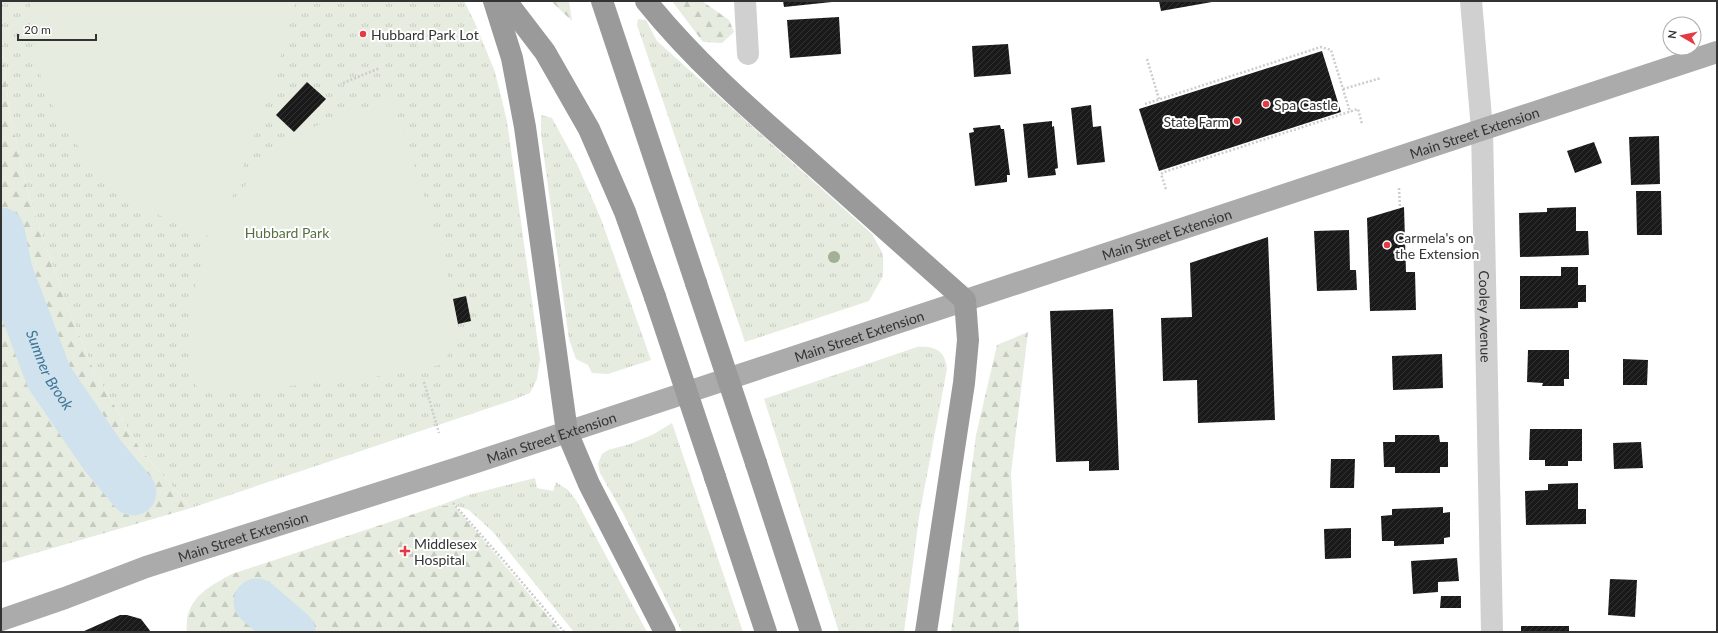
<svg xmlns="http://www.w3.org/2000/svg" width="1718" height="633" viewBox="0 0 1718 633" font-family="Lato,sans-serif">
<defs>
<pattern id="grass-tufts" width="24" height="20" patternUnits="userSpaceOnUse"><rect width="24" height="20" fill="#e6ecdf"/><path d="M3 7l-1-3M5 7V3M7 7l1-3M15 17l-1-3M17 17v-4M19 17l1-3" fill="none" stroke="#c6cbc0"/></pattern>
<pattern id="forest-firs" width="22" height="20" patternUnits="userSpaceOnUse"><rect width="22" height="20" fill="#e6ecdf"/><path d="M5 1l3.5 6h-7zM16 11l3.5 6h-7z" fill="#c6cbc0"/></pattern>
<pattern id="building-hatch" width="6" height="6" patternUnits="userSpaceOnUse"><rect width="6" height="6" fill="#1a1a1a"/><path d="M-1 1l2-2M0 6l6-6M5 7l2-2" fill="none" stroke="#333"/></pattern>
</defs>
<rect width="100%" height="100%" fill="#fff"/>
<g fill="url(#grass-tufts)">
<path d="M1 1H464L475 23 495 72 507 121 540 359 537 379 530 393 513 400 191 508 140 449 94 371 64 298 29 197 9 110 1 29Z"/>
<path d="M638 19 646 20 657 41 872 234 883 254V276L869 301 745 342 637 25Z"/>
<path d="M541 115 552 118 577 164 601 219 651 360 608 374 592 373 588 365 576 359 569 339 541 135Z"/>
<path d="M917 347C935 346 945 350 947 369L919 517 904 632H839L764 399Z"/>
<path d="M672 423 743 632H682L623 513 600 473 598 464 602 454 608 450 630 444 654 434Z"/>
<path d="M535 478 537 488 553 491 556 482 568 490 576 500 647 632H574L493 532 469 510 454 505 438 506 468 495Z"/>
</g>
<g fill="url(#forest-firs)">
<path d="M551 1H569L572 21Z"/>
<path d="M672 1H702L729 20 734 32 722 43 703 42Z"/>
<path d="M1 29 9 110 29 197 64 298 94 371 140 449 191 508 1 563Z"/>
<path d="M1028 332 1011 473 1019 632H951L976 435 997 345Z"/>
<path d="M454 505 561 632H187C186 628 187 624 187 619 191 595 212 585 232 574L438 506Z"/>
</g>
<path fill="#e6ecdf" d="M30 1H296L274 80 229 206 261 165 311 128 360 110 393 101 445 260 460 339 440 365 357 380 198 394C196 382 192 370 191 358 187 317 195 275 212 238 197 232 182 226 167 219 102 187 49 125 35 53 31 35 31 18 30 1Z"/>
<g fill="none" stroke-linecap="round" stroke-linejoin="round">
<g stroke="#cfe2ee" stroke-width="47">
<path id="s1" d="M1 231 9 271 49 377 103 456 133 492"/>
<path d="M257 602 292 632"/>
</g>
</g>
<g fill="url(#building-hatch)">
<path d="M783 1H832V2L784 7Z"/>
<path d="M1159 1H1212V2L1161 11Z"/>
<path d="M839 17 841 54 790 58 787 20Z"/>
<path d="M1008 44 1011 74 974 77 972 46Z"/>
<path d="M1322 51 1341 112 1159 171 1139 109Z"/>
<path d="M307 82 326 99 294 132 276 115Z"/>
<path d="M1091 105 1093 127 1101 126 1105 162 1077 165 1071 108Z"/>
<path d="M1052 121V127L1054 126 1058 168 1055 169 1056 175 1028 178 1023 124Z"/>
<path d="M1000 125 1001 129H1004L1010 175H1007V182L975 186 969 133 974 132 973 128Z"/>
<path d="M1659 136 1660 184 1631 185 1629 137Z"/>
<path d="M1594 142 1602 163 1575 173 1567 151Z"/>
<path d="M1636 191H1661L1662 235H1637Z"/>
<path d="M1404 207 1406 272H1415L1416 310 1370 311 1367 218Z"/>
<path d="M1576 207V231H1588L1589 255 1520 257 1519 213 1547 212V208Z"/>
<path d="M1349 230 1350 270H1356L1357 290 1317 291 1314 231Z"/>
<path d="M1268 237 1275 420 1198 423 1197 380 1163 381 1161 318 1192 317 1190 263Z"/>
<path d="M1561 267H1578V285H1586V302H1578V308L1520 309V276H1561Z"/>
<path d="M466 296 471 321 458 324 453 299Z"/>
<path d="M1113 309 1119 470 1089 471V461L1056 462 1050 311Z"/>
<path d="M1528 350H1569V379H1564V386H1542L1543 383 1527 382Z"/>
<path d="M1442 354 1443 388 1393 390 1392 356Z"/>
<path d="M1623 359 1648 360 1647 385H1623Z"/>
<path d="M1530 429H1582V461H1568V466H1545V460H1529Z"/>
<path d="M1395 435H1439L1440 442H1448V467H1440V473H1395V467H1384L1383 442H1395Z"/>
<path d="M1641 442 1643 468 1614 469 1613 443Z"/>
<path d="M1331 459H1355L1354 488H1330Z"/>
<path d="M1578 483V509H1586V524L1526 525 1525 491 1548 490V484Z"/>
<path d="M1443 507V513L1450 512V537L1444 538V544L1394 546V541H1382L1381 516 1392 515V509Z"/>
<path d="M1351 528V558L1325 559 1324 529Z"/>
<path d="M1457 558 1459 581 1438 582V592L1413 594 1411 561Z"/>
<path d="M1610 579 1637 580 1635 617 1608 615Z"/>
<path d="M1441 596H1461V608H1440Z"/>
<path d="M120 615H127L141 619 151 632H82Z"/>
<rect x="1521" y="626" width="48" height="6"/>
</g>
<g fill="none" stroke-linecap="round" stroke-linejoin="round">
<g stroke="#cdcdcd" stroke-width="2.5" stroke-dasharray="2 2" stroke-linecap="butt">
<path d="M1147 59 1159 99"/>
<path d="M343 83 380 68"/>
<path d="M1343 89 1381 78"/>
<path d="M1145 104 1321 47 1331 50 1350 112"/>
<path d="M1399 188 1400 208"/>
<path d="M1166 189 1161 174 1164 172 1358 109 1362 124"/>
<path d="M424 382 439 433"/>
<path d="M453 503 504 561 564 632"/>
</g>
<g stroke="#d0d0d0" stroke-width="22">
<path d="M745 1 748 54"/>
<path id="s2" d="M1471 1 1482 129 1492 632"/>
</g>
<path stroke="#ababab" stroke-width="22" id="s3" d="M1 620 65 598 146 567 464 466 1717 52"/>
<g stroke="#9a9a9a" stroke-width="22">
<path d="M494 1 512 58 525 127 567 432 589 484 665 632"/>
<path d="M506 1 545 52 589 129 625 212 655 297"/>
<path d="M602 1 696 283"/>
<path d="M646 1C692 58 746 106 801 154 856 203 910 251 965 300L968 340 964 383 926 632"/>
<path d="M756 463 811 632"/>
<path d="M715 477 766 632"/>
</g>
<g stroke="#9a9a9a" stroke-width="22">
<path d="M696 283 756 463"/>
<path d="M655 297 715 477"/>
</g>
</g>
<circle fill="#a2b095" cx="834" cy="257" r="6"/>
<g fill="#e63946" stroke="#fff" stroke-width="1.5">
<circle cx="363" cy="34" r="4"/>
<circle cx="1266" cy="104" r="4"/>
<circle cx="1237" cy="121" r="4"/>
<circle cx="1387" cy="245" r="4"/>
<path d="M403 545h4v4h4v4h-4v4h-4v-4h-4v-4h4z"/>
</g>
<g text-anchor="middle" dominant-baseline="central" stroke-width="4" stroke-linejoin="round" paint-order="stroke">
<g font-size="14" fill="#333" stroke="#fff" text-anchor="start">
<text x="371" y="34">Hubbard Park Lot</text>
<text x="1274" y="104">Spa Castle</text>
<text x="1229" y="121" text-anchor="end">State Farm</text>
<text x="1395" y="237">Carmela's on<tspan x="1395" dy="16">the Extension</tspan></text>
<text x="414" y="543">Middlesex<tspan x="414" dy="16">Hospital</tspan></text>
</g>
<g font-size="14" fill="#333" stroke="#fff">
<text stroke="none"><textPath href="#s3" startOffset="1552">Main Street Extension</textPath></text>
<text stroke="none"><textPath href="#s3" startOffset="1228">Main Street Extension</textPath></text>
<text stroke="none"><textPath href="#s2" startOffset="316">Cooley Avenue</textPath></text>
<text stroke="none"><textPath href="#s3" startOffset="904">Main Street Extension</textPath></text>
<text stroke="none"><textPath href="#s3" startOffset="580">Main Street Extension</textPath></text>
<text stroke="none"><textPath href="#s3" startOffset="256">Main Street Extension</textPath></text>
</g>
<g font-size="14" fill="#56703f" stroke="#fff">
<text x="287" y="232">Hubbard Park</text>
</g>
<g font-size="15" font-style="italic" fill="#3f7597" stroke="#fff">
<text stroke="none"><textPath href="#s1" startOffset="148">Sumner Brook</textPath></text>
</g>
</g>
<rect width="1718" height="633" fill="none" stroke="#333333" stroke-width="4"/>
<g transform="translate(1682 36) rotate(279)"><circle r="19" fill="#ffffff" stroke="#adadad"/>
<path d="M0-3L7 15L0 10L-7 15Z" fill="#e63946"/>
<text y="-6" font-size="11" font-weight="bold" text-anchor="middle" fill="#333333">N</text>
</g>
<path d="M18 34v6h78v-6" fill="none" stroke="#333333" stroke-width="2"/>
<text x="24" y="34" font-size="12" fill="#333333" stroke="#ffffff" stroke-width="3" paint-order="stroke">20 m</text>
</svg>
